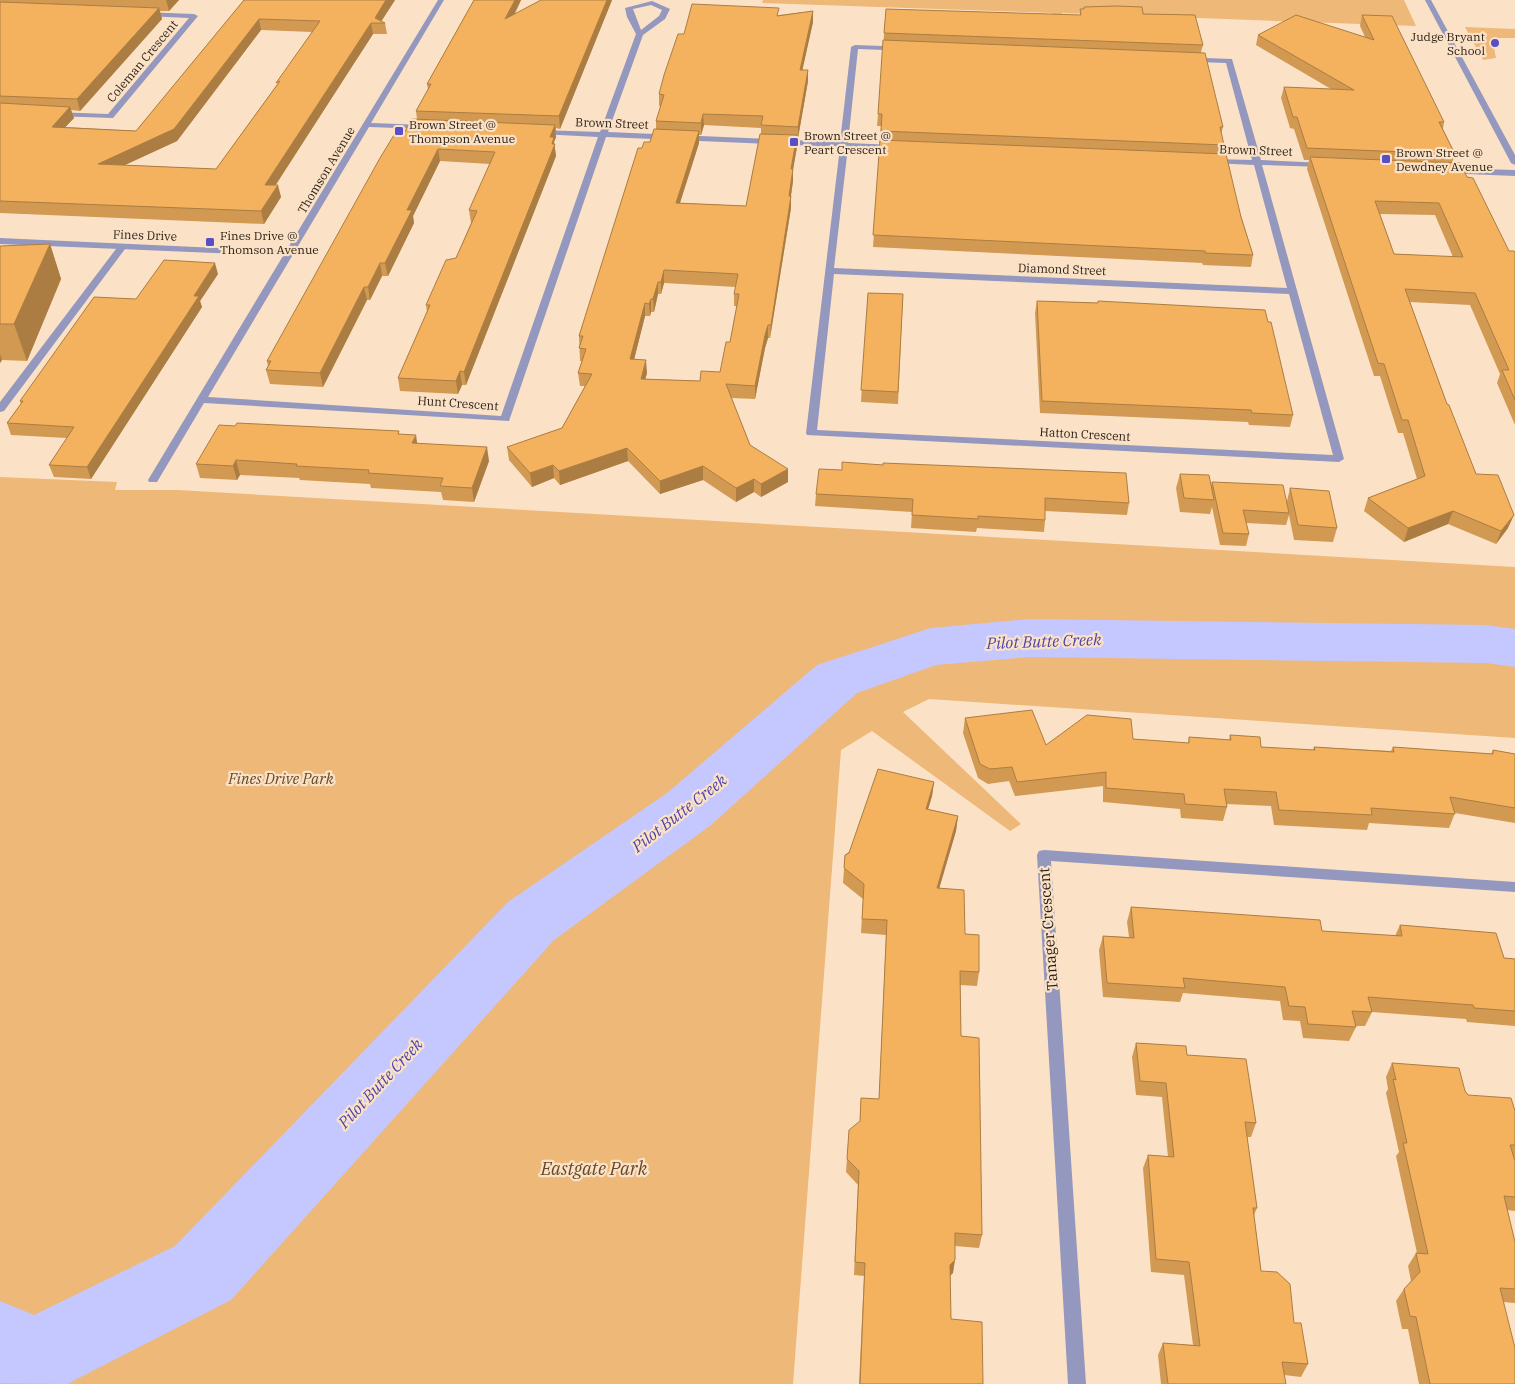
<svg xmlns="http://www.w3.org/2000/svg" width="1515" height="1384" viewBox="0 0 1515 1384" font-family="'IBM Plex Serif',serif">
<rect width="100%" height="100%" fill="#fbe2c7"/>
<g fill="#eeb878">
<path d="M763 0H1404L1416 26 1062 13 1066 48H1056L1052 13 762 3Z"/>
<path d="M1465 27 1515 29V38H1492L1496 58 1483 60Z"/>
<path d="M0 477 117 482 115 490H178L1515 567V738L929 699 903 712 1021 824 1010 831 872 731 841 750 793 1384H0Z"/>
</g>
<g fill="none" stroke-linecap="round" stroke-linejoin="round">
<path fill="#c4c8fe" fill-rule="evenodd" d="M822 690 843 692 848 695 843 698 818 695 817 693Z"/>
<path fill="#c4c8fe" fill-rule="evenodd" d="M1030 619 1486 625 1515 629V667L1486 663 1030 657 936 665 857 693 711 825 554 940 231 1300 67 1384 0 1383V1301L34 1315 175 1246 508 902 667 793 817 665 931 628Z"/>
<path fill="#9497be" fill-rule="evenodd" d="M122 244 125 245V249L4 411 0 412V402L119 245Z"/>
<g fill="#9497be" fill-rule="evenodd">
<path d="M438 0H444L371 123 425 125 429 127 425 129 369 127 208 397 501 416 598 137 540 134 536 132 540 130 600 132 636 34 627 17 625 8 652 1 670 9 665 19 643 35 608 132 840 142 851 47 855 45 1232 59 1261 160 1324 163 1328 165 1324 167 1262 165 1344 459 1339 462 807 435 806 433 840 147 606 137 509 421 204 403 157 482H149L148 480 283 256 0 244V238L286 251ZM651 5 662 10 659 16 641 30 633 9ZM858 49 1226 63 1252 160 1212 159 1208 161 1212 163 1254 165 1287 288 834 268 848 147 894 149 898 147 894 145 848 143ZM834 274 1289 294 1333 455 817 430Z"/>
<path d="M142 12 194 14 198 16 113 118 52 116 51 114 55 112 108 114 189 18 145 16 141 14Z"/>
<path d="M1446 168 1515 170V176L1443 173V169Z"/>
<path d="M1044 850 1515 882V892L1051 861 1086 1384H1068L1037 855 1039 851Z"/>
</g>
<path fill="#9497be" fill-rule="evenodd" d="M1425 0H1431L1515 155V165L1511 163Z"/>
</g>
<g fill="#d29952" fill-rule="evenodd">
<path d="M0 0H179L169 11H160L162 19 80 111 71 110 74 118 65 127 136 131 244 0H395L381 22 385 23 387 34H373L275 185 281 197 264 224 0 213ZM261 30 312 32 276 86 216 169 125 165 177 141Z"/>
<path d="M474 0H521L515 14 612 0 560 129 556 128V137L554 142 556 156 466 385H462L458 394 400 391 398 378 427 312 426 305 456 258 471 223 469 210 490 164 440 161 413 216 414 223 388 276H382L370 300H367L323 387 270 384 266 370 268 367 267 361 403 135 417 119 416 111 428 90 427 84Z"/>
<path d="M1084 7 1143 14 1203 45 1201 52 1223 127 1221 134 1224 145 1222 154 1253 255 1251 267 1203 265 1202 263 873 247 881 126H877L878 114 886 9 1080 15V9H1084Z"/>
<path d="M813 11V22L802 70H808V81L798 138H797V147L793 169V181L791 196V208L770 338H768L765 348 755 399 731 398 750 445 788 482 761 497 754 492 736 502 703 480 660 494 628 461 560 485 554 478 532 487 509 460 507 447 562 428 585 386H580L578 373 582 361H580L579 336 642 148 650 142 656 129V121L661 106H659V94L684 34 779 15ZM704 125 761 128V134L746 206 680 203 699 143V135H701ZM664 283 736 287 734 294V306H737L730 342 720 372 700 381 645 379 647 373 634 359 645 316H650L651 312H654L658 294H661Z"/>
<path d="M1362 15 1444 122 1443 129 1455 154 1452 163 1467 177 1509 251 1515 252V425L1497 383 1500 374 1470 305 1410 302 1447 404 1476 474 1508 528 1496 544 1448 524 1404 542 1364 511 1368 498 1417 479 1403 433H1398L1380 376H1374L1307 169 1309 160H1304L1294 129 1290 128 1281 98 1284 87 1331 89 1256 45 1258 35 1365 37 1360 26ZM1380 214 1435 215 1453 257 1394 254Z"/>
<path d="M50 244 61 279 27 361 2 360 0 363V246Z"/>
<path d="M218 274 200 301 202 307 91 479 54 477 49 465 67 438 11 435 7 423 21 404 20 401 136 299Z"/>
<path d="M868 293 903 294 898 404 861 402Z"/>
<path d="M1037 301 1098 303V301L1293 415 1290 427 1249 425 1248 422 1040 413 1035 313Z"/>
<path d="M235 426 400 434 417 443 489 461 474 502 443 500 441 492 371 488 370 484 300 480 299 478 240 475 237 480 200 478 196 464Z"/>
<path d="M842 470 1129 503 1127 515 1045 511V520L1044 532 977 528 976 532 911 528 912 512 815 506 816 494Z"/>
<path d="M1180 474 1211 486 1212 482 1287 501 1290 488 1337 528 1333 542 1294 540 1289 515 1286 525 1246 523 1249 534 1246 546 1220 545 1212 507 1210 514 1180 512 1176 488Z"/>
<path d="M965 718 1046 745 1133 739 1188 743 1189 737 1229 740 1230 735 1261 747 1313 750 1314 747 1391 751 1393 747 1491 754 1493 750 1515 754V823L1455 813 1449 828 1369 823 1367 830 1274 825 1271 806 1226 804 1227 807 1223 821 1181 818 1180 809 1103 802V786L1015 796 1009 781 988 784 978 778 963 733Z"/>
<path d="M934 782 932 796 928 809 958 816 956 831 939 888 965 934 979 972 977 986 960 985 961 1036 982 1235 979 1248 955 1246 953 1273 950 1276 951 1319 983 1384H859L864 1276 854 1275 858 1185 846 1172 848 1144 860 1122 861 1098 879 1099 886 935 861 933 863 899 843 883 845 855Z"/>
<path d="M1131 907 1322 931 1395 936 1400 925 1504 958 1515 959V1026L1467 1022 1466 1019 1372 1012 1365 1026H1355L1356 1027 1349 1041 1303 1038 1300 1021 1283 1020 1280 1001 1183 993 1180 1002 1103 997 1099 950 1103 936 1129 937 1127 922Z"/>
<path d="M1136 1043 1187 1055 1256 1123 1251 1137H1247L1257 1208 1254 1215 1261 1271 1294 1323 1308 1364 1301 1377 1284 1375 1286 1384H1161L1158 1355 1163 1343 1193 1345 1184 1275 1151 1272 1143 1168 1148 1155 1168 1157 1162 1097 1136 1095 1132 1057Z"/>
<path d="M1392 1063 1465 1091 1468 1095 1515 1111V1211L1507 1210 1515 1242V1303L1503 1302 1515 1384H1419L1408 1329H1402L1396 1301 1404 1289 1411 1281 1408 1266 1416 1253H1417L1396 1156 1399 1152 1386 1093 1388 1089 1386 1077Z"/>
</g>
<g fill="#ab7d42">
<path d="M166 0H179L169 11Z"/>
<path d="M386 0H395L380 23 375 18Z"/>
<path d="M515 0H521L506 30 505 19Z"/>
<path d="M607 0H612L560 129 559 116Z"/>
<path d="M159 8 162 19 80 111 77 99Z"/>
<path d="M813 11V22L800 81V70Z"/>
<path d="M259 19 261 30 177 141 101 176 98 164 174 129Z"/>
<path d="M371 23 373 34 268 197 265 185Z"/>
<path d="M808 70V81L798 138V127Z"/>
<path d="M70 107 74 118 55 138 52 127Z"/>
<path d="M703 114 704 125 701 135V123Z"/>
<path d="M555 125 556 137 554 142 556 156 466 385 464 372 550 137Z"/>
<path d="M699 131V143L676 215V203Z"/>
<path d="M797 135V147L791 181V169Z"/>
<path d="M438 149 440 161 413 216 414 223 388 276 385 263 407 210Z"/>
<path d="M793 169V181L789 208V196Z"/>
<path d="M278 185 281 197 264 224 261 211Z"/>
<path d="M791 196V208L770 338 771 325Z"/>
<path d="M50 244 61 279 27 361 14 324Z"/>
<path d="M215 263 218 274 200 301 202 307 91 479 87 467 194 296Z"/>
<path d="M380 263 382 276 370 300 368 287Z"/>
<path d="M664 270V283L661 294V282Z"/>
<path d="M658 282V294L654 312 653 299Z"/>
<path d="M364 287 367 300 323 387 320 373Z"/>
<path d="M651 299V312L650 316 649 304Z"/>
<path d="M645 303V316L631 372 630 359Z"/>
<path d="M768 325V338L765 348 755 399V386L765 335Z"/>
<path d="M0 354 2 360 0 363Z"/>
<path d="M646 360 647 373 642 392 641 379Z"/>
<path d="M460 371 462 385 458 394 456 381Z"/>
<path d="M416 435 418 449 412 443Z"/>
<path d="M487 447 489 461 474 502 472 488Z"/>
<path d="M627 448 628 461 560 485 559 471Z"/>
<path d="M236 460 240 475 237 480 233 466Z"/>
<path d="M553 465 554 478 532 487 530 473Z"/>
<path d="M703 466V480L660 494V481Z"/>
<path d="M788 469V482L761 497V484Z"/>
<path d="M754 479V492L736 502V488Z"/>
<path d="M1453 511 1448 524 1404 542 1408 528Z"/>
<path d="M1514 515 1508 528 1496 544 1501 531Z"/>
<path d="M934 782 932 796 924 823 926 809Z"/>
<path d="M958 816 956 831 935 903 937 888Z"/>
<path d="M955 1260 953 1273 947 1278 950 1265Z"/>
</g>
<g fill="#f4b25f" stroke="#ab7d42" fill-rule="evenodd">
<path d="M244 0H386L375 18 385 23H371L265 185H278L261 211 0 201V103L70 107 52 127 136 131ZM259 19 320 21 276 83 280 81 216 169 98 164 174 129Z"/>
<path d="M474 0H515L505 19 541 0H607L559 116 416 111 431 84H427Z"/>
<path d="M0 2 159 8 77 99 0 96Z"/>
<path d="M692 4 779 8 777 16 813 11 800 70H808L798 127 761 125 763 116 703 114 701 123 656 121 664 95 659 94 664 75 678 34H684Z"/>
<path d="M1116 6 1142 7 1143 14 1195 15 1203 45 884 33 886 9 1081 15 1080 9H1084V7Z"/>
<path d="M1296 15 1374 40 1362 15 1392 16 1444 122H1439L1455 154 1307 148 1297 117H1293L1284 87 1354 90 1258 35Z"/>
<path d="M883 40 1205 53 1223 127H1220L1224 145 881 131 882 114H878Z"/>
<path d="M412 119 555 125 550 137H554L552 144H555L464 372 460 371 456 381 398 378 430 305H426L446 260 456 258 477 211 469 210 495 152 438 149 407 210H412L385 263H380L368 287H364L320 373 266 370 271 361H267L380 158 394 135H403Z"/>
<path d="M654 129 699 131 676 203 746 206 760 134 797 135 791 169H793L789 196H791L771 325H768L765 335 755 386 726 384 750 445 788 469 761 484 754 479 736 488 703 466 660 481 627 448 559 471 553 465 530 473 507 447 562 428 592 374 578 373 586 349 579 348 583 336H579L638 148H642L644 142H650ZM664 270 738 274 734 294H739L730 342H726L720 372 701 371 700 381 641 379 646 360 630 359 645 303 649 304 651 299H653L658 282H661Z"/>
<path d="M880 140 1226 154 1241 217 1253 255 1205 253V251L873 235Z"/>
<path d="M1310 157 1460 163 1467 177 1473 178 1509 251H1514L1515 252V400L1502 370H1509L1475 293 1405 289 1447 404 1449 405 1476 474 1498 475 1514 515 1501 531 1453 511 1408 528 1368 498 1425 476 1408 420H1402L1384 364 1378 363ZM1375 201 1439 203 1463 257 1394 254Z"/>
<path d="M50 244 14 324H0V246Z"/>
<path d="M164 260 215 263 194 296H199L87 467 49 465 74 427 7 423 23 401H20L94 297 136 299Z"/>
<path d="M868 293 903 294 898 392 861 390Z"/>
<path d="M1037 301 1098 303V301L1265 310 1268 322H1271L1293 415 1252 413 1251 410 1042 401Z"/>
<path d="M237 423 399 431 398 434 416 435 412 443 487 447 472 488 440 486 443 478 368 473 369 470 296 466 297 464 236 460 233 466 196 464 219 425 235 426Z"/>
<path d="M842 462 883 465V463L1126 473 1129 503 1045 498V520L978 516V519L912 515 913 499 816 494 819 469 842 470Z"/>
<path d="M1180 474 1209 475 1214 500 1184 498Z"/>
<path d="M1212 482 1283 485 1289 513 1243 510 1249 534 1223 533Z"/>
<path d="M1290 488 1329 491 1337 528 1298 525Z"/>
<path d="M1032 710 1046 745 1087 715 1131 719 1133 739 1189 743V737L1231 740 1230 735 1260 737 1261 747 1315 750 1314 747 1394 752 1393 747 1493 754V750L1515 754V808L1450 797 1455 814 1371 808 1372 815 1279 810 1276 792 1224 789 1227 807 1185 804 1184 794 1106 788V772L1017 782 1012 767 990 769 980 764 965 718Z"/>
<path d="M878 769 934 782 926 809 958 816 937 888 964 890 965 934 979 935V972L960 971 961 1036 979 1038 982 1235 955 1233V1260L950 1265 951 1319 982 1322 983 1384H860L865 1263 855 1262 859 1171 847 1159 849 1130 860 1121 861 1098 879 1099 887 920 862 919 864 884 844 868 845 855 849 853Z"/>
<path d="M1131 907 1320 920 1322 931 1402 936 1400 925 1496 933 1504 958 1515 959V1011L1474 1008 1473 1005 1368 997 1372 1012 1352 1011 1356 1027 1308 1024 1305 1007 1289 1006 1285 987 1183 978 1185 988 1107 983 1103 936 1134 938Z"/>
<path d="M1136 1043 1186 1046 1187 1055 1246 1059 1256 1123 1245 1122 1257 1208H1253L1261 1271 1277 1272 1290 1284 1294 1323H1301L1308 1364 1282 1362 1286 1384H1168L1163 1343 1200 1346 1189 1262 1156 1259 1148 1155 1174 1157 1166 1083 1140 1081Z"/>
<path d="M1392 1063 1459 1068 1465 1091 1468 1095 1511 1098 1515 1111V1145H1510L1515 1161V1197L1504 1196 1515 1242V1289L1500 1288 1515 1348V1384H1430L1416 1317 1410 1316 1404 1289 1420 1272 1416 1253 1428 1254 1403 1143H1407L1393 1079 1396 1080Z"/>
</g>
<g fill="#584ec6" stroke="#fbe2c7" stroke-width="2">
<circle cx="1495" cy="43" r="5"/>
<rect x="394" y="126" width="10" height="10" rx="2.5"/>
<rect x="789" y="137" width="10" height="10" rx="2.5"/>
<rect x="1381" y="154" width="10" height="10" rx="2.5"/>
<rect x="205" y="237" width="10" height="10" rx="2.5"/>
</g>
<g text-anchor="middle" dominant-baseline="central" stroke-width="4.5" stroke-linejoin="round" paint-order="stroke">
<g font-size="12" fill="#261d13" stroke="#fbe2c7" text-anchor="start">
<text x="1485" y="36" text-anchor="end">Judge Bryant<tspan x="1485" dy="14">School</tspan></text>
<text x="409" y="124">Brown Street @<tspan x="409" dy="14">Thompson Avenue</tspan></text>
<text x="804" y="135">Brown Street @<tspan x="804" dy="14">Peart Crescent</tspan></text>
<text x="1396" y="152">Brown Street @<tspan x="1396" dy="14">Dewdney Avenue</tspan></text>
<text x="220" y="235">Fines Drive @<tspan x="220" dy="14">Thomson Avenue</tspan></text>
</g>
<g font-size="12" fill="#261d13" stroke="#fbe2c7">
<text transform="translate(142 61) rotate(-50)">Coleman Crescent</text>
<text transform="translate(612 123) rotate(2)">Brown Street</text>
<text transform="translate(1256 150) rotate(2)">Brown Street</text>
<text transform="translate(326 170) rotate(-59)">Thomson Avenue</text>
<text transform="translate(145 235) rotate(2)">Fines Drive</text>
<text transform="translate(1062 269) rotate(2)">Diamond Street</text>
<text transform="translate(458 403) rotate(4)">Hunt Crescent</text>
<text transform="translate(1085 434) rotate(3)">Hatton Crescent</text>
</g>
<g font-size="15" font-style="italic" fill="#644826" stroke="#fbe2c7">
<text x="281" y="778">Fines Drive Park</text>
</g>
<g font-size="15" fill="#261d13" stroke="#fbe2c7">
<text transform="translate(1048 929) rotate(-94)">Tanager Crescent</text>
</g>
<g font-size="16" font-style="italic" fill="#4d45aa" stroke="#fbe2c7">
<text transform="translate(1044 641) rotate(-2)">Pilot Butte Creek</text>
<text transform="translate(679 813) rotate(-38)">Pilot Butte Creek</text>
<text transform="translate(380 1083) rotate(-47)">Pilot Butte Creek</text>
</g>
<g font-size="18" font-style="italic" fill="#644826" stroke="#fbe2c7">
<text x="594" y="1168">Eastgate Park</text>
</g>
</g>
</svg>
